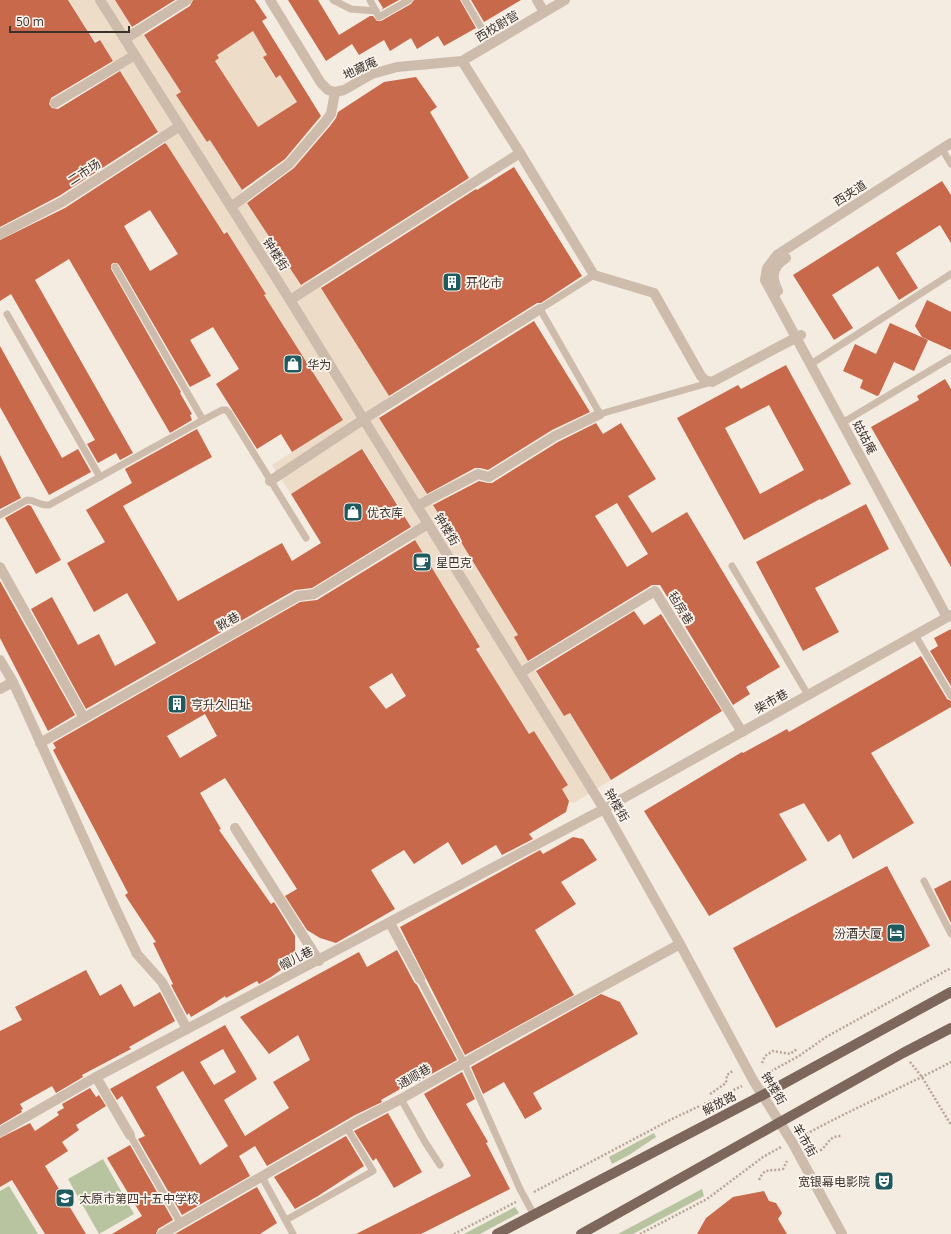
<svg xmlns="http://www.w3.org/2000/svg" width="951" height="1234" viewBox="0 0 951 1234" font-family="'Open Sans','Noto Sans SC',sans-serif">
<rect width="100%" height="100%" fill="#f4ebe1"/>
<g fill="#b8c4a0">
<path d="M654 1133 656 1137 629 1155 612 1164 609 1157Z"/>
<path d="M103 1159 134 1214 99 1234 68 1179Z"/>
<path d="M9 1186 38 1234H0V1191Z"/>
<path d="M702 1189 704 1196 633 1234H618Z"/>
<path d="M515 1207 519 1213 480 1234H464Z"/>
</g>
<path fill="#ecdcc8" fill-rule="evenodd" d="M69 0H115L132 28 143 34 177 86 219 58 217 55 246 32 266 27 255 34 267 55 263 58 275 78 280 75 304 90 310 97 291 109 290 107 258 127 256 124 216 149 242 190 247 203 301 286 315 277 390 398 377 415 438 513 442 511 520 634 514 637 531 665 564 716 570 713 611 780 577 801 574 803 569 801 562 789 568 785 534 731 529 734 478 653 480 647 414 539 412 527 363 449 291 494 272 465 343 420 264 295 266 294 227 232 221 230 100 40H93ZM219 67 250 114 207 142 176 95Z"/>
<g fill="#c8694b" fill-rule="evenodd">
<path d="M0 0H68L95 43 100 40 113 61 51 98 49 104 52 108 58 109 120 71 158 132 59 196 0 227Z"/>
<path d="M115 0H175L132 27Z"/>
<path d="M193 0H255L267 18 262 21 321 116 285 159 242 190 210 140 207 142 176 95 181 92 144 35 190 6ZM253 31 267 55 263 57 276 78 280 75 297 102 258 127 215 61 219 58 217 55Z"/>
<path d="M288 0H318L339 35 370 16H373L377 21H381L411 4 414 0H460L476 28 444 46 438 36 417 49 411 38 390 51 384 40 359 55 352 44 326 61Z"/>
<path d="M378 0H399L381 10 383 8Z"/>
<path d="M471 0H521L484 22Z"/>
<path d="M416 77 437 107 430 112 469 178 301 285 247 203 294 168 330 126 336 118 338 112 384 82Z"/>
<path d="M165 143 167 145 224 234 227 232 266 294 264 295 343 420 292 452 281 434 257 449 216 384 239 369 213 327 190 340 211 376 190 387 119 265 117 263H113L111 265V269L181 392 180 393 192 414 190 415 192 420 170 433 69 259 35 280 133 453 120 460 116 453 98 463 87 444 95 440 11 294 0 301V240L65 208ZM150 210 178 254 150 271 124 226Z"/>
<path d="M514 167 582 276 541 303H537L389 396 321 288 476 189 477 190Z"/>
<path d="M942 181 951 195V243L940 225 896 253 918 288 899 300 878 266 832 295 853 328 834 340 793 275Z"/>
<path d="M927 300 951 312V350L922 337 915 326Z"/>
<path d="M534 321 590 412 552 430 488 470 480 468H475L427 494 379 418Z"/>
<path d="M890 323 928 340 914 371 894 362 879 395 877 396 860 388 863 380 843 371 855 344 876 354Z"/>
<path d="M0 346 62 458 78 449 91 472 49 495 0 407Z"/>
<path d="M786 365 851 484 821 500 820 499 744 540 677 418 738 385 741 389ZM769 405 804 470 760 494 725 428Z"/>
<path d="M945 379 951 389V567L871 427 919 400 917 396Z"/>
<path d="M596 423 603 434 621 423 656 479 628 496 652 533 687 512 780 667 746 687 750 694 733 705 660 585H652L528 661 514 637 518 635 442 511 438 513 433 505 479 481 488 483H492L558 442ZM617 503 648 554 627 567 595 516Z"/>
<path d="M197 429 212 457 123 506 178 601 282 543 292 561 321 543 291 494 362 449 411 527 312 588 295 590 86 709 31 609 52 597 78 645 99 634 115 666 156 643 127 593 94 612 67 563 105 542 86 510 132 483 125 469Z"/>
<path d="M0 455 21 498 0 509Z"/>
<path d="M866 504 889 549 815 588 839 632 803 651 756 562Z"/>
<path d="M28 505 31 506 61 560 36 574 5 518Z"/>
<path d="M415 540 480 647 476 649 529 734 534 731 568 785 562 789 569 801 566 812 529 834 533 839 502 855 496 845 462 865 448 842 414 864 404 850 371 870 395 909 336 943 320 938 307 930 285 896 297 889 225 778 200 793 221 829 219 830 271 904 274 902 295 936V953L292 962 271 977 259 984 257 981 226 998 225 996 213 1004 191 1017 189 1013 187 1015 171 985 173 984 153 943 156 942 125 895 128 893 53 750 56 748 53 743 300 602 317 600ZM392 673 406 696 386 709 369 687ZM205 714 217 736 180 758 167 736Z"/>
<path d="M0 581 75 715 48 731 0 638Z"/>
<path d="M634 611 644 625 661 614 722 711 611 780 570 713 564 716 536 671Z"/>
<path d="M951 629V686L930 651 938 646 934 638Z"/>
<path d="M921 656 947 699 951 701V707L871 753 914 823 853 859 840 834 828 842 804 803 779 814 807 860 709 916 644 811 742 752 743 753 787 729 789 732Z"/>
<path d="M573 837 583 839 597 860 561 882 576 904 535 930 574 995 465 1055 400 927 540 850 543 854Z"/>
<path d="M887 866 930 946 776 1028 733 948Z"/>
<path d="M951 880V923L934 889Z"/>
<path d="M397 950 414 982 417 985 457 1060 417 1082 416 1080 381 1100 382 1102 355 1115 267 1166 255 1146 239 1156 250 1176 182 1215 138 1139 145 1136 122 1096 117 1100 110 1089 225 1025 257 1079 224 1100 245 1136 289 1108 273 1082 310 1060 298 1035 269 1054 240 1017 359 952 367 967ZM223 1049 236 1072 214 1085 200 1062ZM183 1071 228 1146 200 1165 156 1087Z"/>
<path d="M86 970 100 996 121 984 134 1007 160 992 175 1021 129 1047 131 1049 82 1075 83 1077 56 1093 52 1086 20 1104 23 1109 21 1110 22 1112 0 1125V1031L22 1020 15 1007Z"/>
<path d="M601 994 620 1002 638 1034 533 1093 542 1109 525 1119 504 1082 483 1094 471 1067Z"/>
<path d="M462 1072 475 1099 466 1104 488 1142 486 1143 510 1189 421 1234H356L471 1176 424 1094Z"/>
<path d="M90 1088 96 1097 99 1095 106 1106 76 1125 79 1130 62 1142 68 1151 45 1166 86 1234H45L12 1180 0 1187V1138L30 1123 35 1131 59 1115 57 1112 64 1108 62 1104Z"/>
<path d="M388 1113 422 1172 394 1188 376 1158 373 1161 354 1131Z"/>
<path d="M346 1136 364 1166 318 1196 295 1209 274 1177Z"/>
<path d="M130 1145 173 1220 158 1229 156 1234H112L142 1216 107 1158Z"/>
<path d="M257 1187 277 1223 260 1234H175Z"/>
<path d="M764 1191 769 1201 776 1203 782 1213 778 1219 787 1234H697L706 1218 733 1197Z"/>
</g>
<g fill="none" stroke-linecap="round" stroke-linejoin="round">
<g stroke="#b9a596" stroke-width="2.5" stroke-dasharray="2 2" stroke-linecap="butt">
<path d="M910 1062 922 1077 951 1125"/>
<path d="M762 1063 765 1056 773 1051 790 1054 797 1049"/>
<path d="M764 1075 799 1056 826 1037 951 968"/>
<path d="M710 1094 726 1083 727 1075 734 1070"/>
<path d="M803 1136C851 1109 902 1088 951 1062"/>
<path d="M812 1149 821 1150C830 1142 829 1136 842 1136"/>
<path d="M759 1180C765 1166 771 1172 783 1169L787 1161"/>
<path d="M534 1192 670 1120 742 1086"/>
<path d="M454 1234 516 1202"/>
<path d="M640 1234 707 1199 763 1157 781 1147"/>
</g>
<g stroke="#cdbbac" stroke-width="7">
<path d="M333 0 351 9 376 11"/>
<path d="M370 0 379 17 409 0"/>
<path d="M465 0 491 44"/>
<path d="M942 149 951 164"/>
<path d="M115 267 203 420"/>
<path d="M594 275 540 309 600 414 712 382"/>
<path d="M7 314 100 477"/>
<path d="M811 364 951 274"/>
<path d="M842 423 951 358"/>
<path d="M0 515 27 500C37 500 38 506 49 505L203 420 222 410H226L229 413 306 538"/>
<path d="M732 566 808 695"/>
<path d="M915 635 951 696"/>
<path d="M924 881 951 934"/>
<path d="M420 979 464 1063 520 1189 534 1215"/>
<path d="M401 1099 425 1142 440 1165"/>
<path d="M130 1135 181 1224"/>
<path d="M262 1177 293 1234"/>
<path d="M286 1220 373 1171 347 1128"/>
</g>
<g stroke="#cdbbac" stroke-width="10">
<path d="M125 39 187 0"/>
<path d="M55 103 135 55"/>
<path d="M231 207 289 164 325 122 331 114 335 92"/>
<path d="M0 234 62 202 180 126"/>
<path d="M290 300 520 153"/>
<path d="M270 481 364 419 540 309"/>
<path d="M417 506 478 474 489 477 555 436 600 414"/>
<path d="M0 567 84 718"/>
<path d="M520 673 655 591 742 732"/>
<path d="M40 743 298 596 314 594 428 524"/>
<path d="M235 828 319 961"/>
<path d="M113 903 137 954 162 982 187 1029"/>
<path d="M390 923 420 979"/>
<path d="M96 1077 130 1135"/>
<path d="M0 1132 96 1077 604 809 290 300 100 0"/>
</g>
<g stroke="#cdbbac" stroke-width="10">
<path d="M270 0 321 83 328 90 335 92 344 90 372 74 397 67 462 61 565 0"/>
<path d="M537 0 544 12"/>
<path d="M462 61 520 153 594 275 654 293 701 376 705 380 712 382 801 335"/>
<path d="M778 291C771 277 772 267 786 258"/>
<path d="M947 617 765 280 767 268 777 255 951 143"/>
<path d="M0 660 13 682 113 903"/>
<path d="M0 689 13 682"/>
<path d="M162 1234 358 1121 401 1099 519 1032 680 944"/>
</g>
<path stroke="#cdbbac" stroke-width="10" d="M842 1234 792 1142 753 1080 680 944 604 809 951 615"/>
<g stroke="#7d675c" stroke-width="10">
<path d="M497 1234 763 1095 951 992"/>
<path d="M581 1234 903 1053 951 1028"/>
</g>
</g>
<defs>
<symbol id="building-square" viewBox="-11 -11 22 22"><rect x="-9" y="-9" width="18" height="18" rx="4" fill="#1f5a5e" stroke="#fbf5ee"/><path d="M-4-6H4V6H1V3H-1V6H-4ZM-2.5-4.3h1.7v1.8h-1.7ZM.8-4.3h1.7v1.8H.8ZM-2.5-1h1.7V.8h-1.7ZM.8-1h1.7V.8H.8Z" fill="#fff"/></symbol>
<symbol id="shop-square" viewBox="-11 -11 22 22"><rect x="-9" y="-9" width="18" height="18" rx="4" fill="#1f5a5e" stroke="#fbf5ee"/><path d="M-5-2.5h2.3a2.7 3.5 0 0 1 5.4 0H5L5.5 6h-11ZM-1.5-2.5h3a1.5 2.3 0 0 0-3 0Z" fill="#fff"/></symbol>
<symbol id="cafe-square" viewBox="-11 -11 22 22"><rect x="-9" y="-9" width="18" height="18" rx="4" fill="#1f5a5e" stroke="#fbf5ee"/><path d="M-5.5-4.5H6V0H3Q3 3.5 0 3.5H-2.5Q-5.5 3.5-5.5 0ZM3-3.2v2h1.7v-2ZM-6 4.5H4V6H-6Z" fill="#fff"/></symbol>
<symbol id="hotel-square" viewBox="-11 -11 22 22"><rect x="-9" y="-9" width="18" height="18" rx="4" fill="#1f5a5e" stroke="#fbf5ee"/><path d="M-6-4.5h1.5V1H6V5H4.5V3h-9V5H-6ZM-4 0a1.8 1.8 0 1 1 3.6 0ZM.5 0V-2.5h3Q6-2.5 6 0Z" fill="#fff"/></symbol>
<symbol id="theatre-square" viewBox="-11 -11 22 22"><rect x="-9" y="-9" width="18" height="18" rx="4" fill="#1f5a5e" stroke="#fbf5ee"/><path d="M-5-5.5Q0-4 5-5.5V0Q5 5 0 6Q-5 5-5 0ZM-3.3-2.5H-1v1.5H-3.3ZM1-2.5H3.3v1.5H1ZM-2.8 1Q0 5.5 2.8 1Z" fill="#fff"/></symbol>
<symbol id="school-square" viewBox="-11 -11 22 22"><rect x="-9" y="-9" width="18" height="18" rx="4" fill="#1f5a5e" stroke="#fbf5ee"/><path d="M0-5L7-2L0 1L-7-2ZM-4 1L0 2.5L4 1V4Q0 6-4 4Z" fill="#fff"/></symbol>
</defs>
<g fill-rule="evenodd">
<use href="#building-square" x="441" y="271" width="22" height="22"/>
<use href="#shop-square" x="282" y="353" width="22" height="22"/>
<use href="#shop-square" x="342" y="501" width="22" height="22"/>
<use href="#cafe-square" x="411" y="551" width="22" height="22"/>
<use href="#building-square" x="166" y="693" width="22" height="22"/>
<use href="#hotel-square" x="885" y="922" width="22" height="22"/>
<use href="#theatre-square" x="873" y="1170" width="22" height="22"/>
<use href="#school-square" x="54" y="1187" width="22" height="22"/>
</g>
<g text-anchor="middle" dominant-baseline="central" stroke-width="3.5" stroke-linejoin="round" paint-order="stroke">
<g font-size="12" fill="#3b302b" stroke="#fbf5ee">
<text transform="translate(497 26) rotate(-31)">西校尉营</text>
<text transform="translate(360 68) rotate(-25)">地藏庵</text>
<text transform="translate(84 172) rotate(-33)">二市场</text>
<text transform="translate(850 193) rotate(-33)">西夹道</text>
<text transform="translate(276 254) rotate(57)">钟楼街</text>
<text transform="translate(865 437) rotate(62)">姑姑庵</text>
<text transform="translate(447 529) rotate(59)">钟楼街</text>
<text transform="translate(681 608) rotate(58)">毡房巷</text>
<text transform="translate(228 621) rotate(-30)">靴巷</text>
<text transform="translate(771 701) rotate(-29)">柴市巷</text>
<text transform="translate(617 805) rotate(60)">钟楼街</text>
<text transform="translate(296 958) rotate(-28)">帽儿巷</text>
<text transform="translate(414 1076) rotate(-30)">通顺巷</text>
<text transform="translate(774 1088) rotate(59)">钟楼街</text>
<text transform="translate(719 1103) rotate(-28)">解放路</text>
<text transform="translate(805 1140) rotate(60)">羊市街</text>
</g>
<g font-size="12" fill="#3b302b" stroke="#fbf5ee" text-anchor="start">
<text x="466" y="282">开化市</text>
<text x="307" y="364">华为</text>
<text x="367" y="512">优衣库</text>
<text x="436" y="562">星巴克</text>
<text x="191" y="704">亨升久旧址</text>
<text x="882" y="933" text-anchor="end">汾酒大厦</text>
<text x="870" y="1181" text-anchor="end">宽银幕电影院</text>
<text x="79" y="1198">太原市第四十五中学校</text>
</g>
</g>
<path d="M10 26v6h119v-6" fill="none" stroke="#3b302b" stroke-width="2"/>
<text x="16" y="26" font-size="12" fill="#3b302b" stroke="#fbf5ee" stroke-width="3" paint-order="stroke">50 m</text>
</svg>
